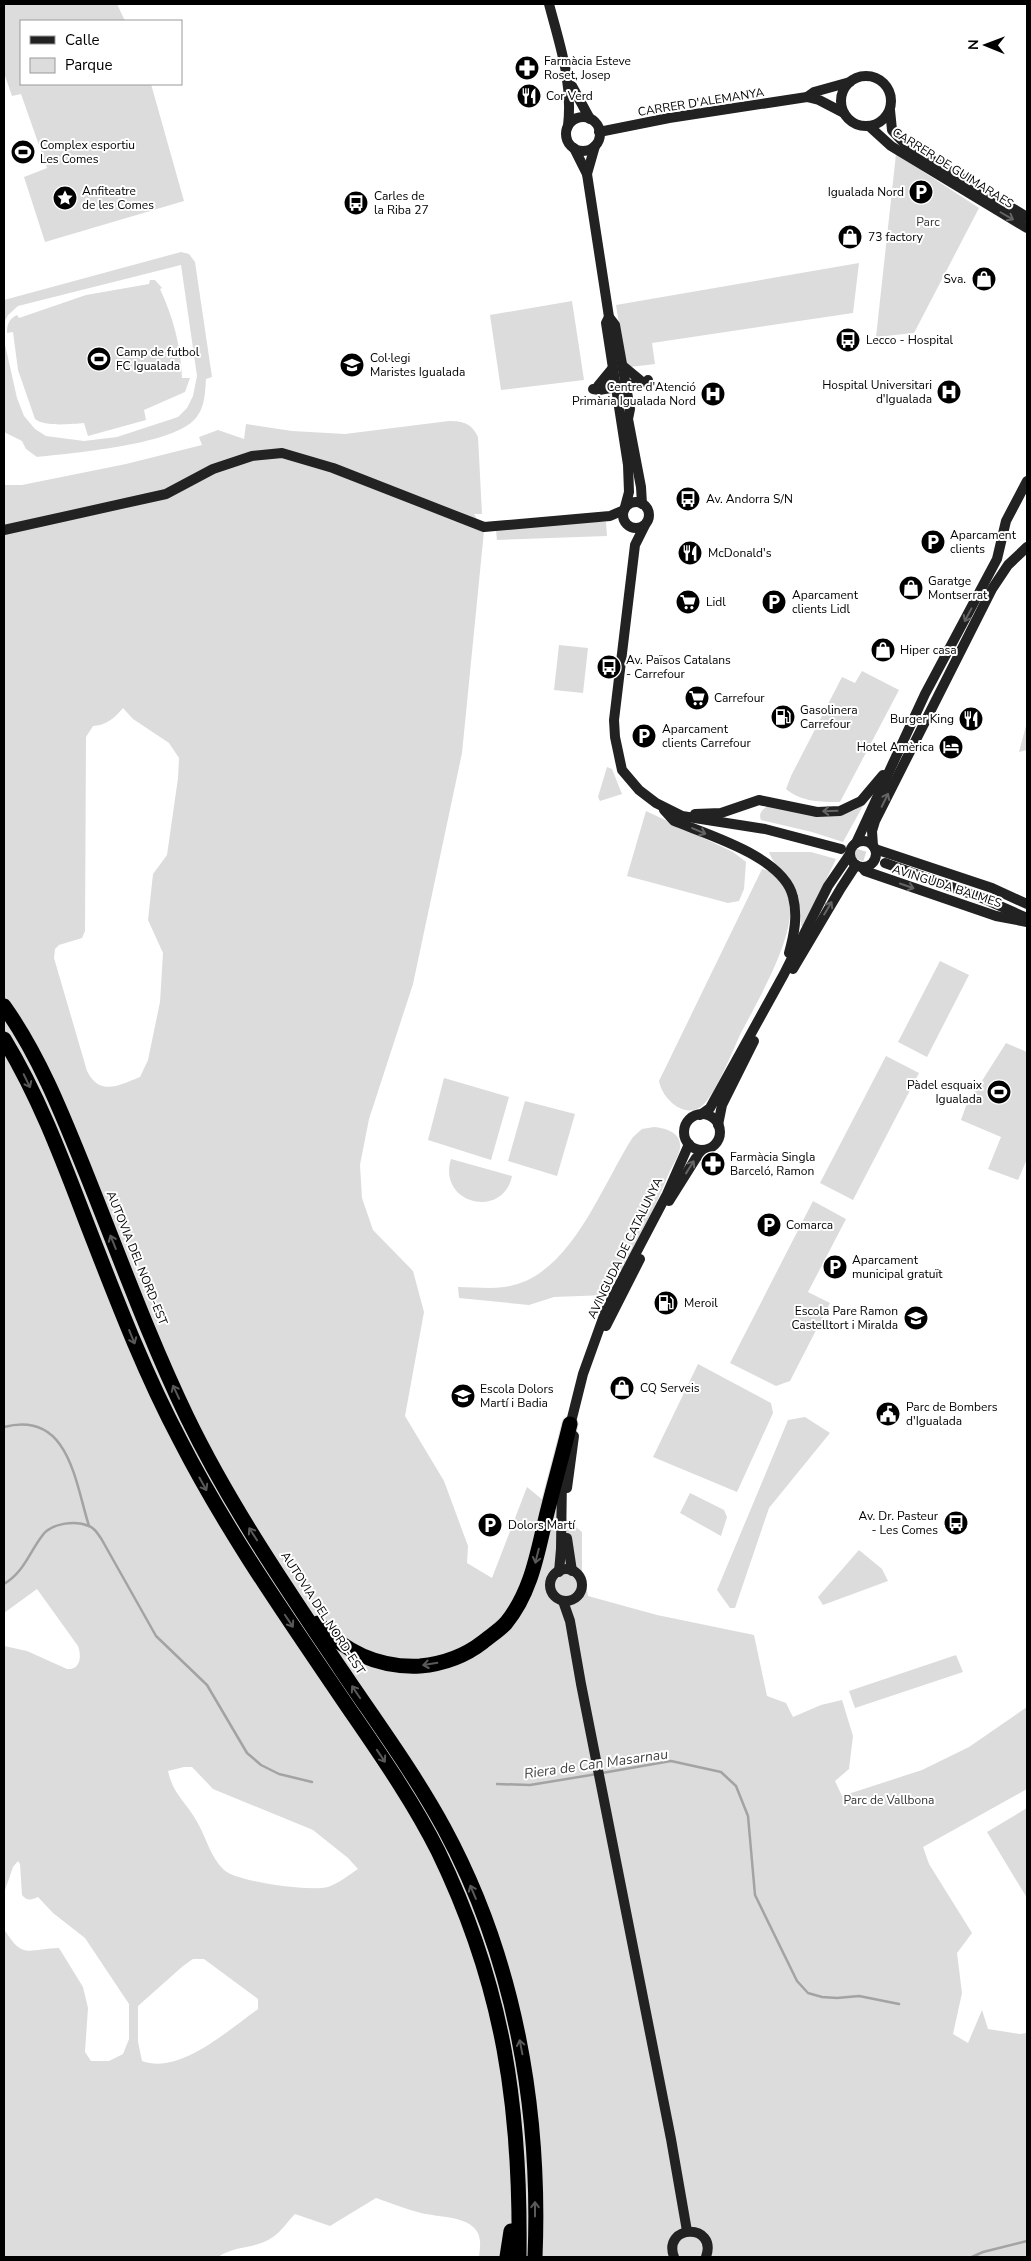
<svg xmlns="http://www.w3.org/2000/svg" width="1031" height="2261" viewBox="0 0 1031 2261" font-family="'Nunito Sans',sans-serif">
<rect width="100%" height="100%" fill="#fff"/>
<g fill="#dcdcdc" fill-rule="evenodd">
<path d="M4 4H117L125 21H21V84H151L184 201 45 242 24 177 47 168 21 94 12 96 4 73Z"/>
<path d="M896 154 979 208 914 333 876 337Z"/>
<path d="M181 252 189 254 195 262 212 377 206 379C205 394 205 410 193 421 168 445 73 453 37 457L26 449 22 441 4 432V340L17 398 24 416 35 429 46 436 84 441 117 437 178 417 187 408 193 396 197 376 181 265 18 306 8 315 4 323V300Z"/>
<path d="M859 263 853 313 652 343 655 364 630 367 625 361 616 305Z"/>
<path d="M150 280H155L162 288 160 289C173 317 181 346 182 378H190L185 392 144 410 146 420 88 436 84 423C71 424 45 427 35 419L18 370 13 332 7 333C7 324 9 319 17 315L19 318 86 295 149 284Z"/>
<path d="M572 301 584 380 501 390 490 315Z"/>
<path d="M449 421C464 421 472 424 478 437L482 514H474L484 531 462 753 413 984 369 1119 360 1165 362 1198 373 1230 413 1271 424 1312 405 1416 444 1481 468 1546 467 1563 492 1578 527 1487 582 1532V1571L585 1575 588 1596 657 1615 754 1635 767 1696 786 1703 793 1717 821 1705 842 1700 853 1736 849 1769 835 1781 842 1796 922 1770 969 1747 1027 1707V1789L923 1847 929 1864 972 1933 957 1953 962 1993 953 2034 968 2043 982 2010 988 2029 1020 2034 1027 2033V2257H479C480 2249 482 2238 476 2230 466 2216 437 2217 421 2213 406 2209 391 2203 376 2198L330 2226 295 2214C288 2221 281 2232 273 2237 257 2249 235 2245 218 2257H4V1929C23 1960 27 1949 59 1948L83 1987 88 2008 85 2052 91 2061H109L123 2054 129 2039V2004L85 1938 53 1913 38 1897C31 1900 27 1901 22 1895L20 1864 18 1861 13 1867 4 1893V1646L27 1651 67 1669C80 1670 82 1657 78 1646L37 1589 4 1613V485H22L126 464 202 445 199 437 218 430 244 439 246 424 292 431 345 434ZM123 708 133 719 169 743 179 758 178 778 167 855 153 874 148 920 163 953 160 1002 148 1060 140 1077C120 1085 100 1097 87 1071L54 958 55 949 59 945 82 938 85 931 86 737 93 726C105 726 116 717 123 708ZM184 1767H192L213 1789 313 1830 348 1858 358 1869C349 1875 339 1883 328 1887 311 1892 237 1882 224 1870 210 1857 206 1836 196 1820 185 1801 173 1794 168 1771ZM193 1959H204L258 1999V2009C228 2030 180 2075 142 2061L138 2042V2006L183 1966Z"/>
<path d="M583 522H606L607 536 497 540 496 530Z"/>
<path d="M559 645 588 648 583 693 554 690Z"/>
<path d="M862 671 899 690 840 802C821 802 801 802 786 789L791 776 842 677 855 683Z"/>
<path d="M1027 722V750L1019 752Z"/>
<path d="M607 767 612 769 622 794 600 801 598 797Z"/>
<path d="M862 804H864L843 842 812 832 761 820C758 813 763 809 768 806L846 813 855 810Z"/>
<path d="M646 811 733 852 746 862 744 889 739 901 728 903 627 876Z"/>
<path d="M769 852H811L836 859 804 926H801C801 912 799 892 790 880 783 871 773 864 769 852Z"/>
<path d="M762 869C772 871 777 876 782 885 784 889 788 894 789 899 798 934 755 1005 739 1037 732 1053 715 1094 703 1105 686 1121 662 1099 659 1081Z"/>
<path d="M940 961 969 975 927 1057 898 1042Z"/>
<path d="M1006 1043 1027 1052V1159L1018 1180 988 1169 1001 1137 961 1120 966 1106Z"/>
<path d="M886 1056 919 1073 853 1200 820 1183Z"/>
<path d="M444 1078 509 1097 491 1160 428 1140Z"/>
<path d="M525 1101 575 1114 557 1176 508 1161Z"/>
<path d="M654 1127C666 1128 682 1133 680 1148 679 1156 672 1166 669 1173 652 1215 631 1258 606 1295L554 1297 529 1305 459 1298 458 1287C473 1287 489 1289 504 1287 570 1279 601 1186 633 1137L642 1129Z"/>
<path d="M451 1159 512 1176C503 1220 437 1204 451 1159Z"/>
<path d="M813 1201 846 1219 808 1292 830 1303 790 1381 776 1386 730 1363Z"/>
<path d="M698 1364 771 1403 773 1413 737 1492 653 1457Z"/>
<path d="M805 1417 830 1433 769 1508 735 1608H730L717 1590 788 1420Z"/>
<path d="M690 1493 724 1510 727 1517 721 1536 680 1513Z"/>
<path d="M859 1550 882 1569 888 1581 823 1605 818 1597Z"/>
<path d="M956 1655 963 1672 855 1708 849 1691Z"/>
<path d="M1027 1808V1898L987 1832Z"/>
</g>
<g fill="none" stroke-linecap="round" stroke-linejoin="round">
<g stroke="#a3a3a3" stroke-width="2.5">
<path d="M4 1427C69 1410 75 1482 89 1526"/>
<path d="M4 1584C24 1572 29 1553 42 1536 51 1523 75 1520 89 1526 95 1528 98 1534 102 1540L156 1636 207 1685 247 1753 261 1765 279 1774 312 1782"/>
<path d="M602 1773 671 1761 721 1772 736 1786 748 1816 755 1895 797 1981 808 1993 822 1997 837 1998 859 1996 899 2004"/>
<path d="M497 1784 530 1785 597 1774"/>
<path d="M972 2257 983 2252 1027 2241"/>
</g>
<path stroke="#d9d9d9" stroke-width="10" stroke-dasharray="10 5" stroke-linecap="butt" d="M841 849 885 863"/>
<defs>
<g id="highway">
<path d="M4 1006C40 1057 63 1116 86 1173 119 1255 149 1338 187 1417 230 1506 287 1589 342 1671 377 1723 414 1773 444 1828 515 1959 541 2110 535 2257"/>
<path d="M4 1039C40 1098 64 1164 89 1229 117 1301 144 1372 180 1440 226 1530 284 1613 341 1697 375 1747 411 1797 438 1851 504 1987 521 2108 519 2257"/>
<path d="M318 1623C345 1652 379 1668 420 1666 442 1664 465 1656 483 1642 490 1636 500 1630 506 1623 533 1590 538 1548 548 1509 555 1481 563 1453 570 1424"/>
<path d="M507 2257 511 2231"/>
</g>
</defs>
<use href="#highway" stroke="#dbdbdb" stroke-width="17"/>
<g stroke="#222" stroke-width="10">
<path d="M549 4C560 46 573 82 568 126"/>
<circle cx="866" cy="101" r="25"/>
<path d="M572 86 590 119"/>
<path d="M807 97 814 92 850 82"/>
<path d="M890 110 892 130 905 144 1027 217"/>
<circle cx="583" cy="134" r="17"/>
<path d="M869 126 891 146 1027 228"/>
<path d="M599 132 669 118 807 97 819 100 844 113"/>
<path d="M574 148 587 174 609 317 615 325 630 409 628 419 641 487 642 504"/>
<path d="M587 174 595 146"/>
<path d="M609 317 606 323 628 465 629 492 625 507"/>
<path d="M623 366 640 380"/>
<path d="M598 386 612 369"/>
<path d="M593 389 599 390 646 382 648 380"/>
<circle cx="636" cy="515" r="13"/>
<path d="M645 525 635 545 614 720 615 737 622 770 639 790 656 803 682 816 765 829 841 849"/>
<path d="M4 530 166 494 213 469 252 456 282 453 333 468 484 527 610 516 624 510"/>
<path d="M664 810 674 821C708 835 784 857 793 897 798 916 794 935 789 953"/>
<path d="M695 814 721 813 759 800 817 812 840 811 861 801 883 775"/>
<circle cx="863" cy="854" r="13"/>
<path d="M856 843 925 694 997 559 1006 521 1027 481"/>
<path d="M873 846 872 831 875 821 992 589 1008 565 1027 547"/>
<path d="M875 849 992 888 1027 904"/>
<path d="M885 863 982 898 1027 918"/>
<path d="M862 867 865 871 996 916 1027 922"/>
<path d="M793 969 841 888 856 865"/>
<circle cx="702" cy="1132" r="18"/>
<path d="M700 1115 710 1108 784 974 828 886 850 854"/>
<path d="M718 1125 722 1105 754 1041"/>
<path d="M669 1201 696 1158 705 1150"/>
<path d="M606 1326 640 1259"/>
<path d="M569 1430 583 1374 606 1310 667 1194 689 1144"/>
<path d="M567 1488 574 1436"/>
<path d="M567 1538 572 1571"/>
<circle cx="566" cy="1585" r="16"/>
<path d="M559 1572 561 1549 562 1477"/>
<path d="M563 1601 570 1621 581 1684 671 2139 687 2231"/>
<path d="M674 2257C662 2224 718 2223 706 2257"/>
</g>
<use href="#highway" stroke="#000" stroke-width="15"/>
</g>
<defs><path id="oneway-shaft" d="M-6 0H5M1.5-3L5.5 0L1.5 3" fill="none" stroke-width="1.6" stroke-linecap="round" stroke-linejoin="round" transform="scale(1.25)"/></defs>
<g stroke="#646464">
<use href="#oneway-shaft" transform="translate(1007 216) rotate(30)"/>
<use href="#oneway-shaft" transform="translate(968 615) rotate(118)"/>
<use href="#oneway-shaft" transform="translate(885 800) rotate(-64)"/>
<use href="#oneway-shaft" transform="translate(830 811) rotate(178)"/>
<use href="#oneway-shaft" transform="translate(699 831) rotate(23)"/>
<use href="#oneway-shaft" transform="translate(907 886) rotate(19)"/>
<use href="#oneway-shaft" transform="translate(828 908) rotate(-59)"/>
<use href="#oneway-shaft" transform="translate(690 1167) rotate(-58)"/>
</g>
<g stroke="#595959">
<use href="#oneway-shaft" transform="translate(27 1081) rotate(64)"/>
<use href="#oneway-shaft" transform="translate(113 1242) rotate(-112)"/>
<use href="#oneway-shaft" transform="translate(132 1337) rotate(68)"/>
<use href="#oneway-shaft" transform="translate(176 1392) rotate(-115)"/>
<use href="#oneway-shaft" transform="translate(203 1484) rotate(61)"/>
<use href="#oneway-shaft" transform="translate(253 1534) rotate(-123)"/>
<use href="#oneway-shaft" transform="translate(537 1556) rotate(104)"/>
<use href="#oneway-shaft" transform="translate(289 1621) rotate(56)"/>
<use href="#oneway-shaft" transform="translate(430 1664) rotate(171)"/>
<use href="#oneway-shaft" transform="translate(356 1692) rotate(-124)"/>
<use href="#oneway-shaft" transform="translate(381 1756) rotate(56)"/>
<use href="#oneway-shaft" transform="translate(473 1892) rotate(-113)"/>
<use href="#oneway-shaft" transform="translate(521 2047) rotate(-101)"/>
<use href="#oneway-shaft" transform="translate(535 2209) rotate(-90)"/>
</g>
<defs>
<symbol id="pharmacy-disc" viewBox="-11 -11 22 22"><circle r="9.5" fill="#000" stroke="#fff"/><path d="M-2-6h4v4h4v4h-4v4h-4v-4h-4v-4h4Z" fill="#fff"/></symbol>
<symbol id="restaurant-disc" viewBox="-11 -11 22 22"><circle r="9.5" fill="#000" stroke="#fff"/><path d="M-5-6h1v4h1v-4h1v4h1v-4h1v5L-1.5 .5V6h-2V.5L-5-1ZM5-6V6H3V1.5H1.5Q1.5-4 5-6Z" fill="#fff"/></symbol>
<symbol id="stadium-disc" viewBox="-11 -11 22 22"><circle r="9.5" fill="#000" stroke="#fff"/><path d="M0-5a6.5 5 0 1 0 0 10a6.5 5 0 1 0 0-10ZM-3.5-1.8h7v3.6h-7Z" fill="#fff"/></symbol>
<symbol id="parking-disc" viewBox="-11 -11 22 22"><circle r="9.5" fill="#000" stroke="#fff"/><path d="M-3.5-5.5H1a3.5 3.5 0 0 1 0 7H-1V5.5H-3.5ZM-1-3.4V-.6H.8a1.4 1.4 0 0 0 0-2.8Z" fill="#fff"/></symbol>
<symbol id="sight-disc" viewBox="-11 -11 22 22"><circle r="9.5" fill="#000" stroke="#fff"/><path d="M0-6L1.8-2.2L6-1.7L2.9 1.2L3.7 5.4L0 3.3L-3.7 5.4L-2.9 1.2L-6-1.7L-1.8-2.2Z" fill="#fff"/></symbol>
<symbol id="bus-disc" viewBox="-11 -11 22 22"><circle r="9.5" fill="#000" stroke="#fff"/><path d="M-5-6H5V4H4V6H2V4H-2V6H-4V4H-5ZM-3.5-4V0h7V-4ZM-3.5 1.2v1.5H-2V1.2ZM2 1.2v1.5H3.5V1.2Z" fill="#fff"/></symbol>
<symbol id="shop-disc" viewBox="-11 -11 22 22"><circle r="9.5" fill="#000" stroke="#fff"/><path d="M-5-2.5h2.3a2.7 3.5 0 0 1 5.4 0H5L5.5 6h-11ZM-1.5-2.5h3a1.5 2.3 0 0 0-3 0Z" fill="#fff"/></symbol>
<symbol id="school-disc" viewBox="-11 -11 22 22"><circle r="9.5" fill="#000" stroke="#fff"/><path d="M0-5L7-2L0 1L-7-2ZM-4 1L0 2.5L4 1V4Q0 6-4 4Z" fill="#fff"/></symbol>
<symbol id="hospital-disc" viewBox="-11 -11 22 22"><circle r="9.5" fill="#000" stroke="#fff"/><path d="M-5-5h3v3.5h4V-5h3V5h-3V1.5h-4V5h-3Z" fill="#fff"/></symbol>
<symbol id="supermarket-disc" viewBox="-11 -11 22 22"><circle r="9.5" fill="#000" stroke="#fff"/><path d="M-6-5.5h2.5l.6 2H6L4.5 2H-2.5L-4.4-4H-6ZM-1.5 3.2a1.3 1.3 0 1 0 .1 0ZM3 3.2a1.3 1.3 0 1 0 .1 0Z" fill="#fff"/></symbol>
<symbol id="fuel-disc" viewBox="-11 -11 22 22"><circle r="9.5" fill="#000" stroke="#fff"/><path d="M-5.5-6h7V0h2V4h1.3V-2.5L3-4.5l.8-.8L6-3V5H2.5V1h-1V6h-7ZM-4.2-4.7v3.2H.2V-4.7Z" fill="#fff"/></symbol>
<symbol id="hotel-disc" viewBox="-11 -11 22 22"><circle r="9.5" fill="#000" stroke="#fff"/><path d="M-6-4.5h1.5V1H6V5H4.5V3h-9V5H-6ZM-4 0a1.8 1.8 0 1 1 3.6 0ZM.5 0V-2.5h3Q6-2.5 6 0Z" fill="#fff"/></symbol>
<symbol id="civic-disc" viewBox="-11 -11 22 22"><circle r="9.5" fill="#000" stroke="#fff"/><path d="M-.6-6.5H3V-4.5H.6V-3L4-1V1h2V6H-6V1h2V-1L-.6-3ZM-1.2 2.5V6h2.4V2.5Z" fill="#fff"/></symbol>
</defs>
<g fill-rule="evenodd">
<use href="#pharmacy-disc" x="513" y="54" width="28" height="28"/>
<use href="#restaurant-disc" x="515" y="82" width="28" height="28"/>
<use href="#stadium-disc" x="9" y="138" width="28" height="28"/>
<use href="#parking-disc" x="907" y="178" width="28" height="28"/>
<use href="#sight-disc" x="51" y="184" width="28" height="28"/>
<use href="#bus-disc" x="342" y="189" width="28" height="28"/>
<use href="#shop-disc" x="836" y="223" width="28" height="28"/>
<use href="#shop-disc" x="970" y="265" width="28" height="28"/>
<use href="#bus-disc" x="834" y="326" width="28" height="28"/>
<use href="#stadium-disc" x="85" y="345" width="28" height="28"/>
<use href="#school-disc" x="338" y="351" width="28" height="28"/>
<use href="#hospital-disc" x="935" y="378" width="28" height="28"/>
<use href="#hospital-disc" x="699" y="380" width="28" height="28"/>
<use href="#bus-disc" x="674" y="485" width="28" height="28"/>
<use href="#parking-disc" x="919" y="528" width="28" height="28"/>
<use href="#restaurant-disc" x="676" y="539" width="28" height="28"/>
<use href="#shop-disc" x="897" y="574" width="28" height="28"/>
<use href="#supermarket-disc" x="674" y="588" width="28" height="28"/>
<use href="#parking-disc" x="760" y="588" width="28" height="28"/>
<use href="#shop-disc" x="869" y="636" width="28" height="28"/>
<use href="#bus-disc" x="595" y="653" width="28" height="28"/>
<use href="#supermarket-disc" x="683" y="684" width="28" height="28"/>
<use href="#fuel-disc" x="769" y="703" width="28" height="28"/>
<use href="#restaurant-disc" x="957" y="705" width="28" height="28"/>
<use href="#parking-disc" x="630" y="722" width="28" height="28"/>
<use href="#hotel-disc" x="937" y="733" width="28" height="28"/>
<use href="#stadium-disc" x="985" y="1078" width="28" height="28"/>
<use href="#pharmacy-disc" x="699" y="1150" width="28" height="28"/>
<use href="#parking-disc" x="755" y="1211" width="28" height="28"/>
<use href="#parking-disc" x="821" y="1253" width="28" height="28"/>
<use href="#fuel-disc" x="652" y="1289" width="28" height="28"/>
<use href="#school-disc" x="902" y="1304" width="28" height="28"/>
<use href="#shop-disc" x="608" y="1374" width="28" height="28"/>
<use href="#school-disc" x="449" y="1382" width="28" height="28"/>
<use href="#civic-disc" x="874" y="1400" width="28" height="28"/>
<use href="#bus-disc" x="942" y="1509" width="28" height="28"/>
<use href="#parking-disc" x="476" y="1511" width="28" height="28"/>
</g>
<g text-anchor="middle" dominant-baseline="central" stroke-width="4" stroke-linejoin="round" paint-order="stroke">
<g font-size="12" fill="#000" stroke="#fff" text-anchor="start">
<text x="544" y="61">Farmàcia Esteve<tspan x="544" dy="14">Roset, Josep</tspan></text>
<text x="546" y="96">Cor Verd</text>
<text x="40" y="145">Complex esportiu<tspan x="40" dy="14">Les Comes</tspan></text>
<text x="82" y="191">Anfiteatre<tspan x="82" dy="14">de les Comes</tspan></text>
<text x="904" y="192" text-anchor="end">Igualada Nord</text>
<text x="374" y="196">Carles de<tspan x="374" dy="14">la Riba 27</tspan></text>
<text x="868" y="237">73 factory</text>
<text x="966" y="279" text-anchor="end">Sva.</text>
<text x="866" y="340">Lecco - Hospital</text>
<text x="116" y="352">Camp de futbol<tspan x="116" dy="14">FC Igualada</tspan></text>
<text x="370" y="358">Col·legi<tspan x="370" dy="14">Maristes Igualada</tspan></text>
<text x="932" y="385" text-anchor="end">Hospital Universitari<tspan x="932" dy="14">d'Igualada</tspan></text>
<text x="696" y="387" text-anchor="end">Centre d'Atenció<tspan x="696" dy="14">Primària Igualada Nord</tspan></text>
<text x="706" y="499">Av. Andorra S/N</text>
<text x="950" y="535">Aparcament<tspan x="950" dy="14">clients</tspan></text>
<text x="708" y="553">McDonald's</text>
<text x="928" y="581">Garatge<tspan x="928" dy="14">Montserrat</tspan></text>
<text x="792" y="595">Aparcament<tspan x="792" dy="14">clients Lidl</tspan></text>
<text x="706" y="602">Lidl</text>
<text x="900" y="650">Hiper casa</text>
<text x="626" y="660">Av. Països Catalans<tspan x="626" dy="14">- Carrefour</tspan></text>
<text x="714" y="698">Carrefour</text>
<text x="800" y="710">Gasolinera<tspan x="800" dy="14">Carrefour</tspan></text>
<text x="954" y="719" text-anchor="end">Burger King</text>
<text x="662" y="729">Aparcament<tspan x="662" dy="14">clients Carrefour</tspan></text>
<text x="934" y="747" text-anchor="end">Hotel Amèrica</text>
<text x="982" y="1085" text-anchor="end">Pàdel esquaix<tspan x="982" dy="14">Igualada</tspan></text>
<text x="730" y="1157">Farmàcia Singla<tspan x="730" dy="14">Barceló, Ramon</tspan></text>
<text x="786" y="1225">Comarca</text>
<text x="852" y="1260">Aparcament<tspan x="852" dy="14">municipal gratuït</tspan></text>
<text x="684" y="1303">Meroil</text>
<text x="898" y="1311" text-anchor="end">Escola Pare Ramon<tspan x="898" dy="14">Castelltort i Miralda</tspan></text>
<text x="640" y="1388">CQ Serveis</text>
<text x="480" y="1389">Escola Dolors<tspan x="480" dy="14">Martí i Badia</tspan></text>
<text x="906" y="1407">Parc de Bombers<tspan x="906" dy="14">d'Igualada</tspan></text>
<text x="938" y="1516" text-anchor="end">Av. Dr. Pasteur<tspan x="938" dy="14">- Les Comes</tspan></text>
<text x="508" y="1525">Dolors Martí</text>
</g>
<g font-size="12" fill="#000" stroke="#fff">
<text transform="translate(701 102) rotate(-9)">CARRER D'ALEMANYA</text>
<text transform="translate(953 168) rotate(32)">CARRER DE GUIMARAES</text>
<text transform="translate(947 886) rotate(18)">AVINGUDA BALMES</text>
<text transform="translate(625 1248) rotate(-64)">AVINGUDA DE CATALUNYA</text>
<text transform="translate(137 1258) rotate(68)">AUTOVIA DEL NORD-EST</text>
<text transform="translate(323 1613) rotate(57)">AUTOVIA DEL NORD-EST</text>
</g>
<g font-size="12" fill="#333" stroke="#fff">
<text x="928" y="222">Parc</text>
<text x="889" y="1800">Parc de Vallbona</text>
</g>
<g font-size="14" font-style="italic" fill="#444" stroke="#fff">
<text transform="translate(596 1764) rotate(-8)">Riera de Can Masarnau</text>
</g>
</g>
<rect width="1031" height="2261" fill="none" stroke="#000000" stroke-width="10"/>
<rect x="20" y="20" width="162" height="65" fill="#ffffff" stroke="#999999"/>
<rect x="30" y="36" width="25" height="8" fill="#222222" stroke="#999999"/>
<text x="65" y="45" font-size="15" fill="#000000">Calle</text>
<rect x="30" y="58" width="25" height="15" fill="#dcdcdc" stroke="#999999"/>
<text x="65" y="70" font-size="15" fill="#000000">Parque</text>
<g transform="translate(986 45) rotate(271)" stroke="#ffffff" stroke-width="4" paint-order="stroke">
<path d="M0-4L9 19L0 12L-9 19Z" fill="#000000"/>
<text y="-8" font-size="14" font-weight="bold" text-anchor="middle" fill="#000000">N</text>
</g>
</svg>
